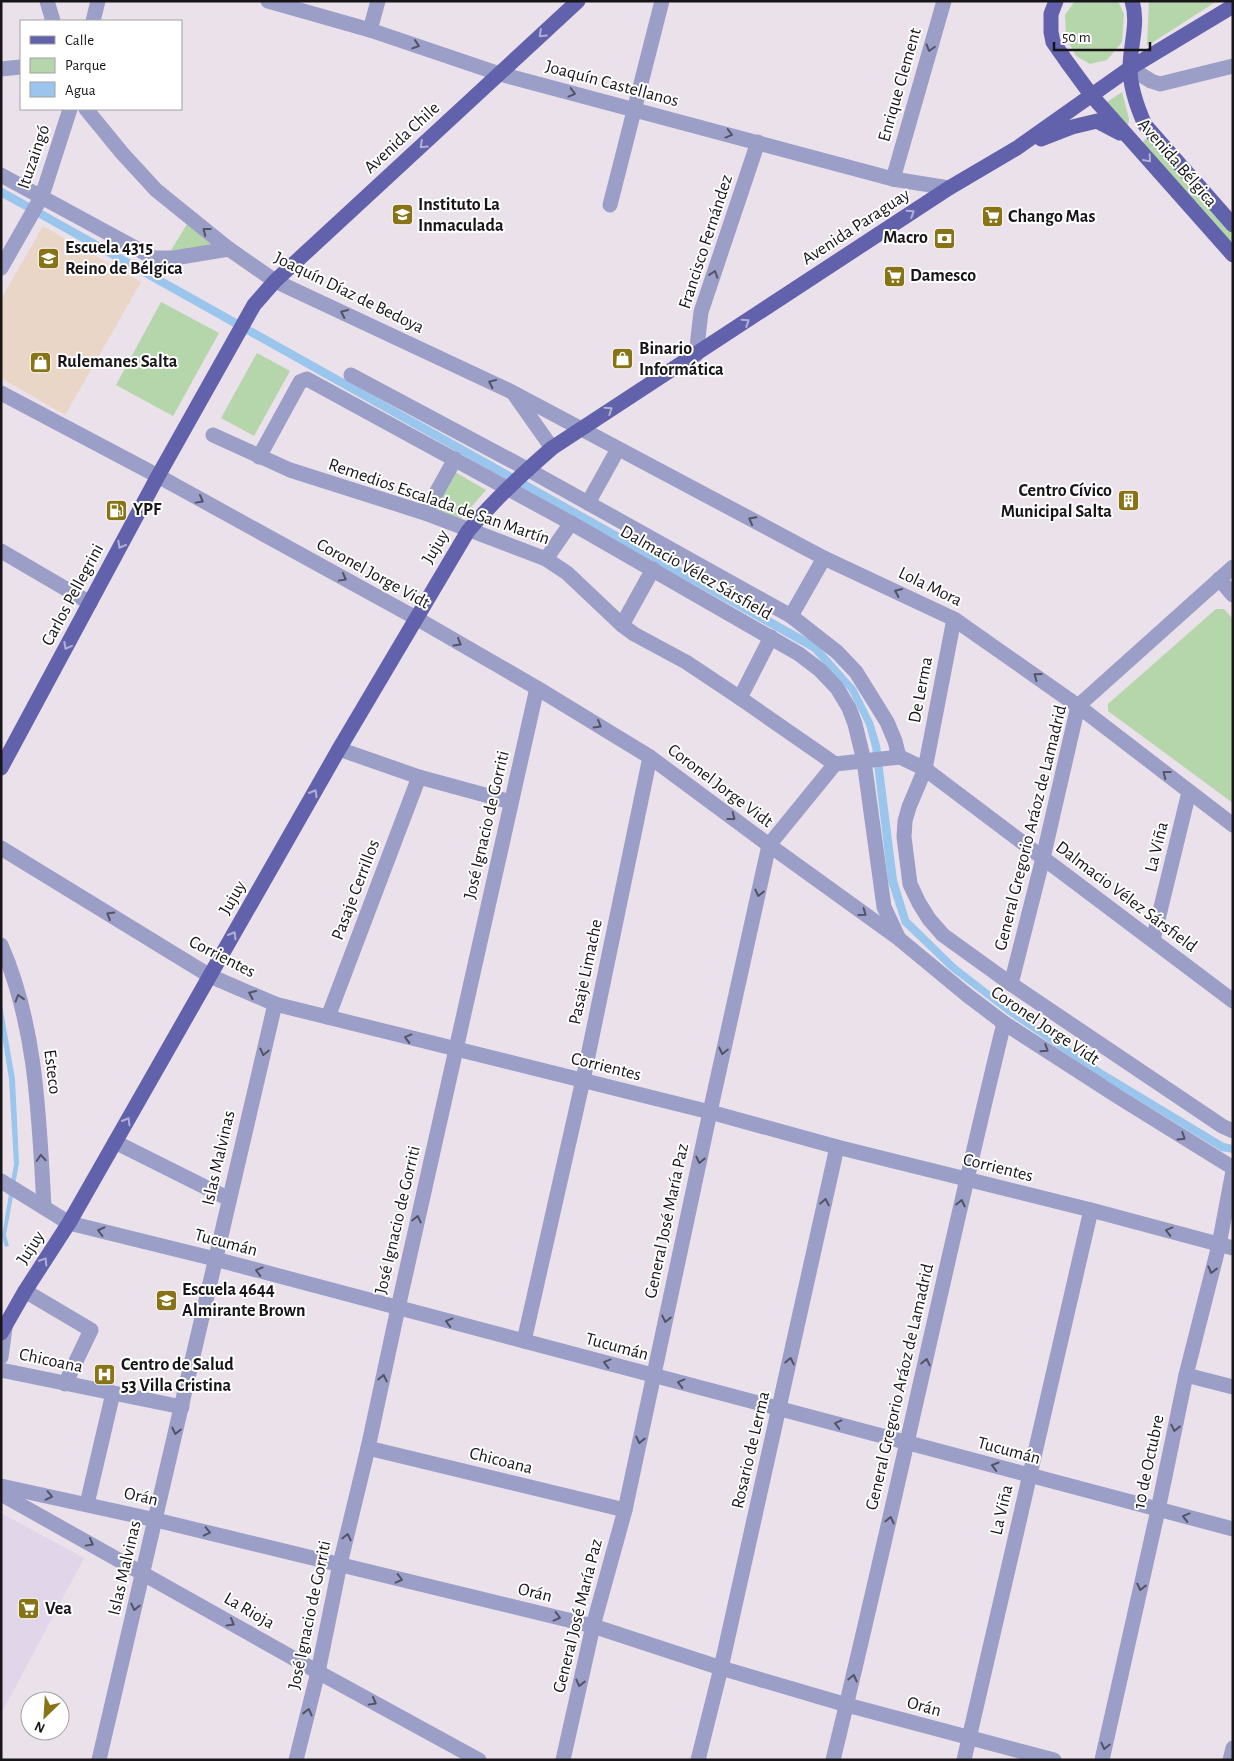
<svg xmlns="http://www.w3.org/2000/svg" width="1234" height="1761" viewBox="0 0 1234 1761" font-family="'Alegreya Sans',sans-serif">
<rect width="100%" height="100%" fill="#eae1ea"/>
<path fill="#e1d5e9" d="M1 1513 84 1558 1 1714Z"/>
<path fill="#ead6c7" d="M43 226 141 282 65 415 1 378V299Z"/>
<g fill="#b5d5aa">
<path d="M1075 1H1118L1124 14 1122 42 1107 60 1090 64 1076 56 1066 37 1065 15Z"/>
<path d="M1149 1H1217L1147 46Z"/>
<path d="M1122 92 1129 119 1128 125H1126L1107 102Z"/>
<path d="M1147 139 1154 143 1233 233V246L1143 144 1144 140Z"/>
<path d="M187 224 220 247 170 252Z"/>
<path d="M161 302 219 333 173 416 116 385Z"/>
<path d="M257 353 290 371 254 436 221 418Z"/>
<path d="M455 472 486 490 458 522 433 512Z"/>
<path d="M1216 609H1224L1233 619V803L1108 711V704Z"/>
</g>
<g fill="#9ac5ed">
<path d="M1 187 816 643 856 688 873 722 880 745 897 880 909 919 956 965 1014 1010 1101 1069 1224 1143 1233 1145V1153L1221 1151 1097 1075 1010 1016 950 970 902 924 888 881 872 747 866 725 849 691 812 651 25 210 1 197Z"/>
<path d="M1 999 15 1079 19 1163 6 1235 9 1246 5 1247 2 1236 14 1164 9 1079 1 1029Z"/>
</g>
<g fill="none" stroke-linecap="round" stroke-linejoin="round">
<g stroke="#9b9ec7" stroke-width="15">
<path d="M47 1 53 21"/>
<path d="M268 1 370 30 500 74 893 179 949 188"/>
<path d="M93 21 98 1"/>
<path d="M370 30 378 1"/>
<path d="M1130 68 1151 81 1160 84 1233 66"/>
<path d="M1 69 21 67"/>
<path d="M86 109 122 153 156 190 229 249 275 281 512 392 824 558 954 619 1078 706 1233 825"/>
<path d="M1 175 154 258H174L229 249"/>
<path d="M893 179 944 1"/>
<path d="M610 205 662 1"/>
<path d="M1 268 42 196 70 109"/>
<path d="M696 355 701 312 758 142"/>
<path d="M351 375 527 469 791 616 837 652 856 672 887 722 895 741 899 757"/>
<path d="M1 393 158 476 416 618 537 688 650 757 769 845 898 938 967 995 1004 1023 1117 1096 1233 1168"/>
<path d="M514 394 552 448"/>
<path d="M213 435 290 470 425 513 546 559 567 573 622 625 634 634 686 662 740 698 835 764"/>
<path d="M259 457 300 382 307 379 571 523 799 654 820 670 837 688 849 708 855 724 864 761 884 907 898 937"/>
<path d="M588 503 618 449"/>
<path d="M425 513 455 459"/>
<path d="M1 551 90 603"/>
<path d="M546 559 571 523"/>
<path d="M1219 579 1233 595"/>
<path d="M791 616 824 558"/>
<path d="M954 619 925 769 909 807 905 821 904 837 910 884 919 903 929 919 943 935 1011 984 1222 1126 1233 1131"/>
<path d="M622 625 653 569"/>
<path d="M740 698 771 637"/>
<path d="M339 749 419 777 511 802"/>
<path d="M1 848 210 976 275 1004 710 1112 837 1147 1091 1210 1233 1248"/>
<path d="M1153 940 1189 792"/>
<path d="M1 945C37 1027 39 1119 44 1207"/>
<path d="M1011 984 1043 858 1078 706 1233 567"/>
<path d="M328 1017 419 777"/>
<path d="M115 1142 229 1199"/>
<path d="M1 1181 69 1223 215 1259 1233 1529"/>
<path d="M25 1291 91 1330 65 1384"/>
<path d="M1 1326 5 1328 1 1357"/>
<path d="M524 1341 583 1080 650 757"/>
<path d="M1 1370 182 1407"/>
<path d="M1186 1375 1233 1387"/>
<path d="M368 1448 625 1510"/>
<path d="M1 1486 156 1520 593 1626 721 1668 847 1705 1054 1760"/>
<path d="M1 1494 318 1672 479 1760"/>
<path d="M87 1504 113 1393"/>
<path d="M99 1760C159 1508 215 1256 275 1004"/>
<path d="M296 1760 318 1672 340 1564 368 1448 398 1308 537 688"/>
<path d="M563 1760 593 1626 625 1510 710 1112 769 845 835 764 900 757 925 769 1233 1001"/>
<path d="M698 1760 721 1668 837 1147"/>
<path d="M833 1760C893 1515 944 1268 1004 1023"/>
<path d="M964 1760 1091 1210"/>
<path d="M1102 1760 1158 1510 1186 1375 1219 1245 1233 1171"/>
<path d="M1230 1760 1233 1748"/>
</g>
<g stroke="#6162ab" stroke-width="15">
<path d="M1056 1 1051 14V32L1053 42 1067 62 1092 96 1233 255"/>
<path d="M1132 1C1139 23 1130 45 1130 68 1130 87 1137 107 1145 125L1233 225"/>
<path d="M1041 139 1072 127 1097 121 1120 133"/>
<path d="M1 768 158 476 254 305 275 281 578 1"/>
<path d="M1 1333 25 1291 69 1223 339 749 468 531C494 500 522 474 552 448L949 188 1017 148 1130 68 1233 6"/>
</g>
</g>
<defs><path id="oneway-chevron" d="M-2-3.5L2.5 0L-2 3.5" fill="none" stroke-width="1.6" stroke-linecap="round" stroke-linejoin="round" transform="scale(1.25)"/></defs>
<g stroke="#b0b0d5">
<use href="#oneway-chevron" transform="translate(542 34) rotate(137)"/>
<use href="#oneway-chevron" transform="translate(423 145) rotate(137)"/>
<use href="#oneway-chevron" transform="translate(1148 159) rotate(49)"/>
<use href="#oneway-chevron" transform="translate(911 213) rotate(-33)"/>
<use href="#oneway-chevron" transform="translate(746 322) rotate(-33)"/>
<use href="#oneway-chevron" transform="translate(609 410) rotate(-33)"/>
<use href="#oneway-chevron" transform="translate(121 545) rotate(118)"/>
<use href="#oneway-chevron" transform="translate(67 646) rotate(118)"/>
<use href="#oneway-chevron" transform="translate(314 793) rotate(-60)"/>
<use href="#oneway-chevron" transform="translate(233 935) rotate(-60)"/>
<use href="#oneway-chevron" transform="translate(127 1121) rotate(-60)"/>
<use href="#oneway-chevron" transform="translate(44 1261) rotate(-57)"/>
</g>
<g stroke="#535367">
<use href="#oneway-chevron" transform="translate(416 45) rotate(18)"/>
<use href="#oneway-chevron" transform="translate(930 48) rotate(106)"/>
<use href="#oneway-chevron" transform="translate(572 93) rotate(15)"/>
<use href="#oneway-chevron" transform="translate(729 134) rotate(15)"/>
<use href="#oneway-chevron" transform="translate(206 231) rotate(-142)"/>
<use href="#oneway-chevron" transform="translate(714 274) rotate(-72)"/>
<use href="#oneway-chevron" transform="translate(344 313) rotate(-155)"/>
<use href="#oneway-chevron" transform="translate(492 383) rotate(-155)"/>
<use href="#oneway-chevron" transform="translate(200 500) rotate(29)"/>
<use href="#oneway-chevron" transform="translate(752 520) rotate(-152)"/>
<use href="#oneway-chevron" transform="translate(343 578) rotate(29)"/>
<use href="#oneway-chevron" transform="translate(898 592) rotate(-155)"/>
<use href="#oneway-chevron" transform="translate(458 643) rotate(30)"/>
<use href="#oneway-chevron" transform="translate(1037 676) rotate(-144)"/>
<use href="#oneway-chevron" transform="translate(598 725) rotate(31)"/>
<use href="#oneway-chevron" transform="translate(1166 774) rotate(-142)"/>
<use href="#oneway-chevron" transform="translate(732 817) rotate(37)"/>
<use href="#oneway-chevron" transform="translate(759 893) rotate(103)"/>
<use href="#oneway-chevron" transform="translate(863 913) rotate(36)"/>
<use href="#oneway-chevron" transform="translate(110 915) rotate(-149)"/>
<use href="#oneway-chevron" transform="translate(252 994) rotate(-156)"/>
<use href="#oneway-chevron" transform="translate(19 998) rotate(-107)"/>
<use href="#oneway-chevron" transform="translate(408 1038) rotate(-165)"/>
<use href="#oneway-chevron" transform="translate(1045 1049) rotate(33)"/>
<use href="#oneway-chevron" transform="translate(723 1051) rotate(103)"/>
<use href="#oneway-chevron" transform="translate(264 1052) rotate(103)"/>
<use href="#oneway-chevron" transform="translate(1182 1137) rotate(32)"/>
<use href="#oneway-chevron" transform="translate(41 1158) rotate(-94)"/>
<use href="#oneway-chevron" transform="translate(700 1160) rotate(102)"/>
<use href="#oneway-chevron" transform="translate(825 1202) rotate(-78)"/>
<use href="#oneway-chevron" transform="translate(961 1203) rotate(-78)"/>
<use href="#oneway-chevron" transform="translate(417 1219) rotate(-77)"/>
<use href="#oneway-chevron" transform="translate(101 1231) rotate(-166)"/>
<use href="#oneway-chevron" transform="translate(1169 1231) rotate(-165)"/>
<use href="#oneway-chevron" transform="translate(1212 1270) rotate(104)"/>
<use href="#oneway-chevron" transform="translate(259 1271) rotate(-165)"/>
<use href="#oneway-chevron" transform="translate(666 1319) rotate(102)"/>
<use href="#oneway-chevron" transform="translate(449 1322) rotate(-165)"/>
<use href="#oneway-chevron" transform="translate(790 1361) rotate(-78)"/>
<use href="#oneway-chevron" transform="translate(926 1362) rotate(-78)"/>
<use href="#oneway-chevron" transform="translate(607 1363) rotate(-165)"/>
<use href="#oneway-chevron" transform="translate(383 1378) rotate(-78)"/>
<use href="#oneway-chevron" transform="translate(681 1383) rotate(-165)"/>
<use href="#oneway-chevron" transform="translate(838 1424) rotate(-165)"/>
<use href="#oneway-chevron" transform="translate(1175 1428) rotate(102)"/>
<use href="#oneway-chevron" transform="translate(176 1431) rotate(103)"/>
<use href="#oneway-chevron" transform="translate(640 1440) rotate(102)"/>
<use href="#oneway-chevron" transform="translate(995 1466) rotate(-164)"/>
<use href="#oneway-chevron" transform="translate(49 1496) rotate(12)"/>
<use href="#oneway-chevron" transform="translate(1186 1517) rotate(-165)"/>
<use href="#oneway-chevron" transform="translate(890 1520) rotate(-77)"/>
<use href="#oneway-chevron" transform="translate(207 1532) rotate(13)"/>
<use href="#oneway-chevron" transform="translate(347 1537) rotate(-77)"/>
<use href="#oneway-chevron" transform="translate(90 1543) rotate(29)"/>
<use href="#oneway-chevron" transform="translate(399 1579) rotate(14)"/>
<use href="#oneway-chevron" transform="translate(1141 1587) rotate(103)"/>
<use href="#oneway-chevron" transform="translate(135 1607) rotate(103)"/>
<use href="#oneway-chevron" transform="translate(557 1617) rotate(14)"/>
<use href="#oneway-chevron" transform="translate(231 1623) rotate(30)"/>
<use href="#oneway-chevron" transform="translate(853 1678) rotate(-77)"/>
<use href="#oneway-chevron" transform="translate(580 1683) rotate(103)"/>
<use href="#oneway-chevron" transform="translate(373 1702) rotate(29)"/>
<use href="#oneway-chevron" transform="translate(308 1712) rotate(-76)"/>
<use href="#oneway-chevron" transform="translate(1105 1746) rotate(103)"/>
</g>
<defs>
<symbol id="school-square" viewBox="-11 -11 22 22"><rect x="-9" y="-9" width="18" height="18" rx="4" fill="#887417" stroke="#fff"/><path d="M0-5L7-2L0 1L-7-2ZM-4 1L0 2.5L4 1V4Q0 6-4 4Z" fill="#fff"/></symbol>
<symbol id="supermarket-square" viewBox="-11 -11 22 22"><rect x="-9" y="-9" width="18" height="18" rx="4" fill="#887417" stroke="#fff"/><path d="M-6-5.5h2.5l.6 2H6L4.5 2H-2.5L-4.4-4H-6ZM-1.5 3.2a1.3 1.3 0 1 0 .1 0ZM3 3.2a1.3 1.3 0 1 0 .1 0Z" fill="#fff"/></symbol>
<symbol id="bank-square" viewBox="-11 -11 22 22"><rect x="-9" y="-9" width="18" height="18" rx="4" fill="#887417" stroke="#fff"/><path d="M-6-4H6V4H-6ZM0-2.3a2.3 2.3 0 1 0 0 4.6a2.3 2.3 0 1 0 0-4.6Z" fill="#fff"/></symbol>
<symbol id="shop-square" viewBox="-11 -11 22 22"><rect x="-9" y="-9" width="18" height="18" rx="4" fill="#887417" stroke="#fff"/><path d="M-5-2.5h2.3a2.7 3.5 0 0 1 5.4 0H5L5.5 6h-11ZM-1.5-2.5h3a1.5 2.3 0 0 0-3 0Z" fill="#fff"/></symbol>
<symbol id="building-square" viewBox="-11 -11 22 22"><rect x="-9" y="-9" width="18" height="18" rx="4" fill="#887417" stroke="#fff"/><path d="M-4-6H4V6H1V3H-1V6H-4ZM-2.5-4.3h1.7v1.8h-1.7ZM.8-4.3h1.7v1.8H.8ZM-2.5-1h1.7V.8h-1.7ZM.8-1h1.7V.8H.8Z" fill="#fff"/></symbol>
<symbol id="fuel-square" viewBox="-11 -11 22 22"><rect x="-9" y="-9" width="18" height="18" rx="4" fill="#887417" stroke="#fff"/><path d="M-5.5-6h7V0h2V4h1.3V-2.5L3-4.5l.8-.8L6-3V5H2.5V1h-1V6h-7ZM-4.2-4.7v3.2H.2V-4.7Z" fill="#fff"/></symbol>
<symbol id="hospital-square" viewBox="-11 -11 22 22"><rect x="-9" y="-9" width="18" height="18" rx="4" fill="#887417" stroke="#fff"/><path d="M-5-5h3v3.5h4V-5h3V5h-3V1.5h-4V5h-3Z" fill="#fff"/></symbol>
</defs>
<g fill-rule="evenodd">
<use href="#school-square" x="390" y="202" width="25" height="25"/>
<use href="#supermarket-square" x="980" y="204" width="25" height="25"/>
<use href="#bank-square" x="932" y="226" width="25" height="25"/>
<use href="#school-square" x="36" y="246" width="25" height="25"/>
<use href="#supermarket-square" x="882" y="264" width="25" height="25"/>
<use href="#shop-square" x="610" y="346" width="25" height="25"/>
<use href="#shop-square" x="28" y="350" width="25" height="25"/>
<use href="#building-square" x="1116" y="488" width="25" height="25"/>
<use href="#fuel-square" x="104" y="498" width="25" height="25"/>
<use href="#school-square" x="154" y="1288" width="25" height="25"/>
<use href="#hospital-square" x="92" y="1362" width="25" height="25"/>
<use href="#supermarket-square" x="16" y="1596" width="25" height="25"/>
</g>
<g text-anchor="middle" dominant-baseline="central" stroke-width="4" stroke-linejoin="round" paint-order="stroke">
<g font-size="18" fill="#181518" stroke="#fff">
<text transform="translate(612 84) rotate(15)">Joaquín Castellanos</text>
<text transform="translate(900 85) rotate(-74)">Enrique Clement</text>
<text transform="translate(402 138) rotate(-43)">Avenida Chile</text>
<text transform="translate(34 157) rotate(-71)">Ituzaingó</text>
<text transform="translate(1177 163) rotate(49)">Avenida Bélgica</text>
<text transform="translate(856 227) rotate(-33)">Avenida Paraguay</text>
<text transform="translate(706 242) rotate(-72)">Francisco Fernández</text>
<text transform="translate(349 293) rotate(26)">Joaquín Díaz de Bedoya</text>
<text transform="translate(439 502) rotate(19)">Remedios Escalada de San Martín</text>
<text transform="translate(436 547) rotate(-59)">Jujuy</text>
<text transform="translate(696 573) rotate(30)">Dalmacio Vélez Sársfield</text>
<text transform="translate(373 574) rotate(29)">Coronel Jorge Vidt</text>
<text transform="translate(930 587) rotate(26)">Lola Mora</text>
<text transform="translate(73 595) rotate(-62)">Carlos Pellegrini</text>
<text transform="translate(921 690) rotate(-79)">De Lerma</text>
<text transform="translate(720 786) rotate(37)">Coronel Jorge Vidt</text>
<text transform="translate(487 825) rotate(-77)">José Ignacio de Gorriti</text>
<text transform="translate(1031 828) rotate(-76)">General Gregorio Aráoz de Lamadrid</text>
<text transform="translate(1157 847) rotate(-76)">La Viña</text>
<text transform="translate(356 890) rotate(-69)">Pasaje Cerrillos</text>
<text transform="translate(1126 897) rotate(37)">Dalmacio Vélez Sársfield</text>
<text transform="translate(233 898) rotate(-60)">Jujuy</text>
<text transform="translate(222 957) rotate(27)">Corrientes</text>
<text transform="translate(586 972) rotate(-78)">Pasaje Limache</text>
<text transform="translate(1045 1026) rotate(34)">Coronel Jorge Vidt</text>
<text transform="translate(606 1067) rotate(14)">Corrientes</text>
<text transform="translate(52 1072) rotate(83)">Esteco</text>
<text transform="translate(219 1158) rotate(-77)">Islas Malvinas</text>
<text transform="translate(998 1168) rotate(14)">Corrientes</text>
<text transform="translate(398 1220) rotate(-77)">José Ignacio de Gorriti</text>
<text transform="translate(667 1221) rotate(-78)">General José María Paz</text>
<text transform="translate(226 1243) rotate(15)">Tucumán</text>
<text transform="translate(31 1248) rotate(-57)">Jujuy</text>
<text transform="translate(617 1347) rotate(15)">Tucumán</text>
<text transform="translate(51 1361) rotate(12)">Chicoana</text>
<text transform="translate(900 1387) rotate(-77)">General Gregorio Aráoz de Lamadrid</text>
<text transform="translate(751 1450) rotate(-77)">Rosario de Lerma</text>
<text transform="translate(1009 1451) rotate(15)">Tucumán</text>
<text transform="translate(501 1461) rotate(14)">Chicoana</text>
<text transform="translate(1149 1462) rotate(-78)">10 de Octubre</text>
<text transform="translate(141 1497) rotate(13)">Orán</text>
<text transform="translate(1002 1510) rotate(-77)">La Viña</text>
<text transform="translate(125 1568) rotate(-77)">Islas Malvinas</text>
<text transform="translate(535 1593) rotate(14)">Orán</text>
<text transform="translate(249 1611) rotate(30)">La Rioja</text>
<text transform="translate(310 1615) rotate(-78)">José Ignacio de Gorriti</text>
<text transform="translate(578 1616) rotate(-76)">General José María Paz</text>
<text transform="translate(924 1707) rotate(15)">Orán</text>
</g>
<g font-size="18" font-weight="bold" fill="#181518" stroke="#fff" text-anchor="start">
<text x="418" y="205">Instituto La<tspan x="418" dy="21">Inmaculada</tspan></text>
<text x="1008" y="217">Chango Mas</text>
<text x="928" y="238" text-anchor="end">Macro</text>
<text x="65" y="248">Escuela 4315<tspan x="65" dy="21">Reino de Bélgica</tspan></text>
<text x="910" y="276">Damesco</text>
<text x="639" y="349">Binario<tspan x="639" dy="21">Informática</tspan></text>
<text x="57" y="362">Rulemanes Salta</text>
<text x="1112" y="491" text-anchor="end">Centro Cívico<tspan x="1112" dy="21">Municipal Salta</tspan></text>
<text x="133" y="510">YPF</text>
<text x="182" y="1290">Escuela 4644<tspan x="182" dy="21">Almirante Brown</tspan></text>
<text x="121" y="1365">Centro de Salud<tspan x="121" dy="21">53 Villa Cristina</tspan></text>
<text x="45" y="1609">Vea</text>
</g>
</g>
<rect width="1234" height="1761" fill="none" stroke="#181518" stroke-width="5"/>
<rect x="20" y="20" width="162" height="90" fill="#ffffff" stroke="#a3a1a3"/>
<rect x="30" y="36" width="25" height="8" fill="#6162ab" stroke="#a3a1a3"/>
<text x="65" y="45" font-size="15" fill="#181518">Calle</text>
<rect x="30" y="58" width="25" height="15" fill="#b5d5aa" stroke="#a3a1a3"/>
<text x="65" y="70" font-size="15" fill="#181518">Parque</text>
<rect x="30" y="82" width="25" height="15" fill="#9ac5ed" stroke="#a3a1a3"/>
<text x="65" y="95" font-size="15" fill="#181518">Agua</text>
<g transform="translate(45 1716) rotate(205)"><circle r="24" fill="#ffffff" stroke="#a3a1a3"/>
<path d="M0-4L9 19L0 12L-9 19Z" fill="#887417"/>
<text y="-8" font-size="14" font-weight="bold" text-anchor="middle" fill="#181518">N</text>
</g>
<path d="M1054 42v8h96v-8" fill="none" stroke="#181518" stroke-width="2.5"/>
<text x="1062" y="42" font-size="15" fill="#181518" stroke="#ffffff" stroke-width="4" paint-order="stroke">50 m</text>
</svg>
